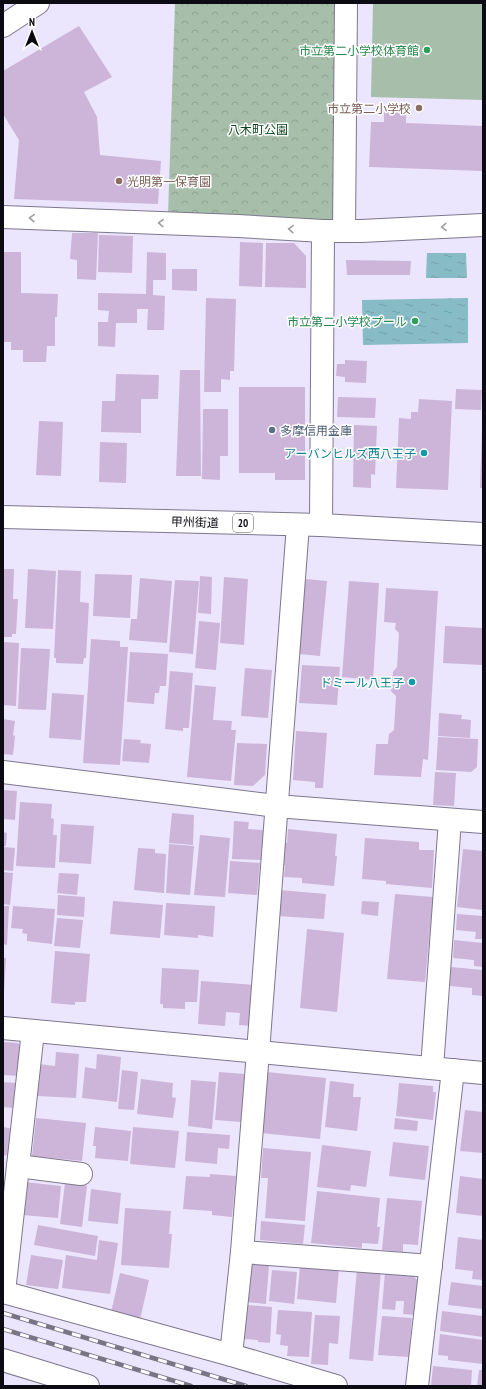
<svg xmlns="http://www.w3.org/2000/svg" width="486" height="1389" viewBox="0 0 486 1389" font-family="'PT Sans Narrow','Noto Sans JP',sans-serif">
<defs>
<pattern id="forest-crowns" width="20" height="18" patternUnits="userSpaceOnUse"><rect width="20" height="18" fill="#a7bfaa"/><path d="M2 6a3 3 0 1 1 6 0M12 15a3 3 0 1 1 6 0" fill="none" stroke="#8fa391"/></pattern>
<pattern id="water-ripples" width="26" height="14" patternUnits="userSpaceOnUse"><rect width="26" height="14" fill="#87bcc6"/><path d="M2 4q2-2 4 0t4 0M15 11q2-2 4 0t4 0" fill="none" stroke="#73a0a9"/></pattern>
</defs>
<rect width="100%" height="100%" fill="#ece5fe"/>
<path fill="#a7bfaa" d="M373 3H483V100L371 97Z"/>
<path fill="url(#forest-crowns)" d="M175 3H346L345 219H333L324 220 168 215Z"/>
<g fill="url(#water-ripples)">
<path d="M427 253H466L467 278H426Z"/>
<path d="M468 298V343L363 345 362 300Z"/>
</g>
<g fill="#cdb5da">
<path d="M79 26 112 77 84 92 97 117 100 155 161 161 158 204 14 199 19 140 3 114V71Z"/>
<path d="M384 112 406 113V123L483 126V171L369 167 371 122H384Z"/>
<path d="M72 233H98L96 280 77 279V260L70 259Z"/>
<path d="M99 235 133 236 132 273 98 272Z"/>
<path d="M240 242 263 243 262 287 239 286Z"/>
<path d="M266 243H294L306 256V288L265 287Z"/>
<path d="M3 252H21V293L58 294 57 317H55V346H47L46 362H23V350H11V342H3Z"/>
<path d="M147 252 166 253V280H153V295L165 296 164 330H147L148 309H137V323H116L115 347 98 346V322H108L109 311 98 310V293L146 294Z"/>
<path d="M346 260 411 261 410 275H347Z"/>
<path d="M172 269H197V291L172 290Z"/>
<path d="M206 298 236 299 234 371H230V380L221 379V392H204Z"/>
<path d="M345 360 367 361 366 383 345 382V377L336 376 337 364H345Z"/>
<path d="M180 370H200L201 476H176Z"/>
<path d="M116 374 159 375 158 399H141V433L101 432 102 401H115Z"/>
<path d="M239 387H305V480H275V473H239Z"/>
<path d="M456 389 482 390 481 410 455 409Z"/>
<path d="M338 397 376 398 375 418 337 417Z"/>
<path d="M419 399 452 401 448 490 396 488 399 418 411 419V412H418Z"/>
<path d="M203 409H228V456H220V480L202 479Z"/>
<path d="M39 421 63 422 61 476 36 475Z"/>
<path d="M354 425 377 426 375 475 371 474V488L353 487Z"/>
<path d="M482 428H483V488H480Z"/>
<path d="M100 442 127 443 126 483 99 482Z"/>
<path d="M3 569H14L13 599H18L16 634H12V637H3Z"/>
<path d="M28 569 56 571 53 629 25 628Z"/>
<path d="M58 570 81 571 80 602 89 603 86 658H84L83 664 56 663V658H54Z"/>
<path d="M95 574 132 575 130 618 93 616Z"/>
<path d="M200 576 212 577 211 614 198 613Z"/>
<path d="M224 577 248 579 244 645 220 643Z"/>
<path d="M140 578 172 581 167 643 129 640 131 619H137Z"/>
<path d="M305 579 327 581 320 656 299 654Z"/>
<path d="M175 580 199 581 193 654 169 652Z"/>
<path d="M349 581 379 583 373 680 342 677Z"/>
<path d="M386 588 438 591 428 760 423 759 421 777 374 775 376 744H388L389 734 394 730 396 696 391 691 393 672 397 667 399 633 395 629 396 623 384 622Z"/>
<path d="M199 621 220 623 216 670 195 668Z"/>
<path d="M445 626 483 628V665L443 663Z"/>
<path d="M91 639 120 641V647H128L120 765 83 763Z"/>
<path d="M3 642 19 643 16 706 3 705Z"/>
<path d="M21 648 50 649 46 710 18 709Z"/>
<path d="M130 652 168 654 166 686H160L159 693H155L154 704 127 702Z"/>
<path d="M302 665 340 667 337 705 299 703Z"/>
<path d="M245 668 272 670 268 718 241 716Z"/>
<path d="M170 671 193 673 189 728H183V731L165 729Z"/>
<path d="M195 685 216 687 213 720 232 721 231 730H236L231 781 187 777Z"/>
<path d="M52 693 84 695 81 740 49 738Z"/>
<path d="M439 713 462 715 461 719 471 720 470 738 438 736Z"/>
<path d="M3 719 15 721 13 735 15 736 13 755 3 754Z"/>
<path d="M296 731 327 733 323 788H315V782L293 780Z"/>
<path d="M438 737 478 739 477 767 471 772 436 770Z"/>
<path d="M124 739 141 740 140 743 151 744 149 763 122 761Z"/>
<path d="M237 743 267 744 265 775 253 786 234 785Z"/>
<path d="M435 772 456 773 454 806 433 805Z"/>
<path d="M3 790 17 791 15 820 3 819Z"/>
<path d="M20 802 52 804 51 818 54 819 53 835H57L55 868 16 866Z"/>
<path d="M172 813 194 815 193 845 169 843Z"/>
<path d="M234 821 249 822 248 829 263 830 261 860 232 859Z"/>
<path d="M61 824 94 826 91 864 59 862Z"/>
<path d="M288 829 337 834 335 856H337L334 886 302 883V878L284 877 285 865 279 864 282 843H287Z"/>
<path d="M3 832 7 833 6 846H3Z"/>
<path d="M200 835 230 838 225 897 194 895Z"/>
<path d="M365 838 419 842V850H434L432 888 386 884V881L362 879Z"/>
<path d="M169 844 194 846 190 895 166 893Z"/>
<path d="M3 847 15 848 13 871 3 870Z"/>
<path d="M138 848 155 849V853L166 854 164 893 134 890Z"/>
<path d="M463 849 483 851V910L457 907Z"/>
<path d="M230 861 260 863 257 895 228 893Z"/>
<path d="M3 872 13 873 10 905 3 904Z"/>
<path d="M59 873 79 874 77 895 57 893Z"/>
<path d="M279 890 326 894 324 919 277 916Z"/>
<path d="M395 894 433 897 425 982 387 979Z"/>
<path d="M58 895 85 897 84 917 57 915Z"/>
<path d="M113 901 163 905 160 938 110 934Z"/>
<path d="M362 901 379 902 378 916 361 914Z"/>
<path d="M166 903 215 906 213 937 198 935V938L164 935Z"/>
<path d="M3 906H9L7 945 3 944Z"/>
<path d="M13 906 55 909 52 944 27 941V934L22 933 23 929 11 928Z"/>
<path d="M457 914 483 916V939H475L476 932 456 930Z"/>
<path d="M57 918 83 920 80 948 54 946Z"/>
<path d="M307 929 344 933 337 1012 300 1008Z"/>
<path d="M454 940 483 943V967L474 966V960L453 958Z"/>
<path d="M55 951 90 954 86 1002H75V1005L51 1003Z"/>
<path d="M3 958H6L4 992H3Z"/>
<path d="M451 967 483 970V996L472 995V988L450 986Z"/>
<path d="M162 968 199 970 197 1002H185V1009L163 1008V1004H160Z"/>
<path d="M201 981 256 985 253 1026 239 1025 240 1013 226 1012 225 1026 198 1024Z"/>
<path d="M3 1042 18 1043 22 1048 19 1076 3 1075Z"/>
<path d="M56 1052 79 1054 76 1098 37 1096 39 1064 55 1066Z"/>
<path d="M97 1054 121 1057 117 1102 82 1098 85 1067 96 1069Z"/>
<path d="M122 1070 138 1072 134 1110 118 1109Z"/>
<path d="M219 1072 245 1074 241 1122 215 1120Z"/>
<path d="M267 1072 326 1078 320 1139 261 1133Z"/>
<path d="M141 1079 173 1083 172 1097 176 1098 173 1118 137 1114Z"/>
<path d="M191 1080 216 1082 212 1129 188 1126Z"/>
<path d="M330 1081 354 1084 353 1097H361L357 1131 325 1127Z"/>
<path d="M3 1082 16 1083 14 1108 3 1107Z"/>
<path d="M399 1083 433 1086V1092H436L433 1120 396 1116Z"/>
<path d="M465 1110 483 1112V1153L460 1151Z"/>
<path d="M36 1118 86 1123 82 1161 32 1156Z"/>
<path d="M395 1118 418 1121 417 1131 394 1129Z"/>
<path d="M3 1127 14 1129 10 1156 3 1155Z"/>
<path d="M95 1127 131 1131 128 1161 95 1158 96 1146H93Z"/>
<path d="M133 1127 179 1131 175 1168 130 1164Z"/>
<path d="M187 1132 230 1135 229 1149 218 1148 217 1164 185 1161Z"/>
<path d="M393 1142 429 1146 425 1180 389 1176Z"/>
<path d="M322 1145 371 1151 366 1187 351 1185 350 1191 317 1187Z"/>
<path d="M263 1148 311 1152 305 1221 265 1218 268 1178H261Z"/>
<path d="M210 1174 236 1176 232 1217 212 1215V1211L183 1209 186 1176 210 1177Z"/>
<path d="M460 1176 483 1179V1216L456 1213Z"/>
<path d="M25 1182 61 1186 58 1218 22 1215Z"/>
<path d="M65 1183 87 1186 82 1227 60 1224Z"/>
<path d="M91 1189 121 1193 118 1224 88 1221Z"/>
<path d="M317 1191 380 1198 377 1227H380L378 1244 362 1243V1248L311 1243Z"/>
<path d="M387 1198 422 1201 418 1245 403 1244V1252L382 1250Z"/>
<path d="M125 1208 171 1211 169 1234H172L169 1268 121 1265Z"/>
<path d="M261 1221 305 1225 303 1244 260 1240Z"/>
<path d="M38 1225 98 1236 95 1256 34 1245Z"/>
<path d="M458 1237 483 1240V1280L472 1279 473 1271 455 1269Z"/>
<path d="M99 1240 118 1243 110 1294 62 1288 66 1255 97 1260Z"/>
<path d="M31 1255 63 1260 58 1289 26 1285Z"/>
<path d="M249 1263 269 1265 266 1304 246 1302Z"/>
<path d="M300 1266 339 1269 336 1303 297 1299Z"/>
<path d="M357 1269 381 1271 373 1361 349 1359Z"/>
<path d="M272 1270 297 1272 294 1304 269 1301Z"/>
<path d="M385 1271 411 1273 418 1281 415 1315 403 1314 404 1301H396L395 1310 382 1309Z"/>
<path d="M120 1273 149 1280 139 1324 110 1317Z"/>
<path d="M451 1282 483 1286V1309L448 1305Z"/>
<path d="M247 1305 272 1307 270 1343 258 1342V1340L244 1339Z"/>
<path d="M278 1310 312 1312 309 1357 287 1356 288 1346 280 1345 281 1335 276 1334Z"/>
<path d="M442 1311 483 1316V1337L440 1331Z"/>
<path d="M315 1315 340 1316 338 1344 329 1343 328 1365 311 1364Z"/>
<path d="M382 1316 412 1318 409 1357 378 1355Z"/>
<path d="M440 1334 483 1340V1364L448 1360V1356L438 1355Z"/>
<path d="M433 1366 472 1370 471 1386H431Z"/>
<path d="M479 1370H483V1386H477Z"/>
</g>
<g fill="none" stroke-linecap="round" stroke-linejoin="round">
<defs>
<g id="minor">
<path d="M3 26 38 3"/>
<path d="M3 217 238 226 323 231H361L483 225"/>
<path d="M344 231 346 3"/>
<path d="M321 525 323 231"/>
<path d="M3 772 276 806 483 822"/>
<path d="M3 1028 483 1073"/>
<path d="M432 1068 450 820"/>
<path d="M18 1166 81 1174"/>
<path d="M242 1252 431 1266"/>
<path d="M3 1292 231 1355 336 1386"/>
<path d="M4 1292 33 1031"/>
<path d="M231 1355 242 1252 258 1052 298 525"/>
<path d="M3 1360 88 1386"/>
<path d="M417 1386 453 1070"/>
</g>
<path id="highway" d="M3 517 321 525 483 534"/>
</defs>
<use href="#minor" stroke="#7d778d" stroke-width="24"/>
<use href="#highway" stroke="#7d778d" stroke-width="24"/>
<use href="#minor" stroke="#fff" stroke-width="22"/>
<use href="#highway" stroke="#fff" stroke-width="22"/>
<defs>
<g id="rail">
<path d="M3 1313 246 1386"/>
<path d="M3 1329 191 1386"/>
</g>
</defs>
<use href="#rail" stroke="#797585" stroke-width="4.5"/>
<use href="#rail" stroke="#fff" stroke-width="3" stroke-dasharray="9" stroke-linecap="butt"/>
</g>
<defs><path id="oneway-chevron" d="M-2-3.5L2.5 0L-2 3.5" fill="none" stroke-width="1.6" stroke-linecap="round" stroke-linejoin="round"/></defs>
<g stroke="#9e9da0">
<use href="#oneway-chevron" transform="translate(32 218) rotate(-178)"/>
<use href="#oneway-chevron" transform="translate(161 223) rotate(-178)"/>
<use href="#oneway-chevron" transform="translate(444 227) rotate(177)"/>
<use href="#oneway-chevron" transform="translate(291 229) rotate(-177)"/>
</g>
<g fill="#2e9e5b" stroke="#fff" stroke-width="1.5">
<circle cx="427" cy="50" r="4"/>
<circle cx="415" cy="321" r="4"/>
</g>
<g fill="#8d6e63" stroke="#fff" stroke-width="1.5">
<circle cx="419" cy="108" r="4"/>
<circle cx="119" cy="181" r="4"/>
</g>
<circle fill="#5c6f8a" stroke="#fff" stroke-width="1.5" cx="272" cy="430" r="4"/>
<g fill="#0f9aa8" stroke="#fff" stroke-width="1.5">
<circle cx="424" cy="453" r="4"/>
<circle cx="412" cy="682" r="4"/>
</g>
<g text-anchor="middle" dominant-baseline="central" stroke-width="3" stroke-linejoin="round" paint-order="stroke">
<rect fill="#fff" stroke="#555459" stroke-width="1" x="233" y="514" width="20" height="18" rx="3"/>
<g font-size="11" font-weight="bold" fill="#0c0a12">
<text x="243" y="523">20</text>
</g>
<g font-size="12" fill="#27864d" stroke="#fff" text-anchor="end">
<text x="419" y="50">市立第二小学校体育館</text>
<text x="407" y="321">市立第二小学校プール</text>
</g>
<g font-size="12" fill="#785e54" stroke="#fff" text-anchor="end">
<text x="411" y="108">市立第二小学校</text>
<text x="127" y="181" text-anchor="start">光明第一保育園</text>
</g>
<g font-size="12" fill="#0e461f" stroke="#fff">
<text x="258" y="129">八木町公園</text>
</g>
<g font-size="12" fill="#4e5e75" stroke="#fff" text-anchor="start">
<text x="280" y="430">多摩信用金庫</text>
</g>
<g font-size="12" fill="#0d838f" stroke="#fff" text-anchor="end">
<text x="416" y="453">アーバンヒルズ西八王子</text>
<text x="404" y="682">ドミール八王子</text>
</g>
<g font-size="12" fill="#0c0a12" stroke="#fff">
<text transform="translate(195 522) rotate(2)">甲州街道</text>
</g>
</g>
<rect width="486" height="1389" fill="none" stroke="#0c0a12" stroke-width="8"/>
<g transform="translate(32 32)" stroke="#ffffff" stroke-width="3" paint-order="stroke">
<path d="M0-3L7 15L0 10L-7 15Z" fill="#0c0a12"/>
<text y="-6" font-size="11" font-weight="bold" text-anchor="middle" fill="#0c0a12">N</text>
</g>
</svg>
